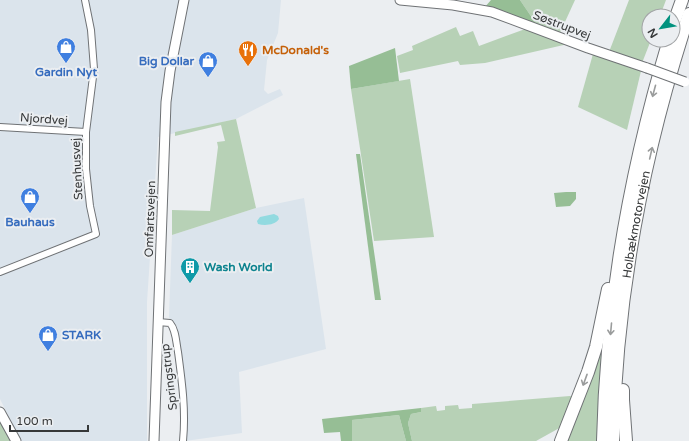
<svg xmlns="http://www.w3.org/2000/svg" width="689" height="441" viewBox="0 0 689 441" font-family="'Varela Round',sans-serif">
<rect width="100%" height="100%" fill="#ebeef1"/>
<g fill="#dbe4ec">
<path d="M0 0H281L278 33 267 60 264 90 268 94 280 89 283 95 236 119 158 137 147 302V441H21L0 399Z"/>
<path d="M304 198 326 349 239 372 242 433 185 441 187 416 184 377 180 352 169 317 172 235 256 208Z"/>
</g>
<g fill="#b7d1b6">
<path d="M520 0H575L559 35 537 25Z"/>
<path d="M629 0H666L660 16H649V40H651L642 63 609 52Z"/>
<path d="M456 27 460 36 473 31 479 46 528 28 568 44 485 63 460 65 458 61 400 73 397 56 413 50 412 46Z"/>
<path d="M593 54 641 71 627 130 578 107Z"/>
<path d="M410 79 434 237 374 241 351 89Z"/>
<path d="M236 119 256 208 172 235V210L210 211 218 147 217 142 225 141 221 125 175 136V132Z"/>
<path d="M606 312 598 441H564Z"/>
<path d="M570 396 574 397 563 426 536 441H412L408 423 411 414 421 412V408L436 406 437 411 445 410V406L458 405 459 409 472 408V404Z"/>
<path d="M399 415 406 441H352V420Z"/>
<path d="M0 420 10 439 11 441H0Z"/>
</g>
<g fill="#96be95">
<path d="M491 0H520L537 25 485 7Z"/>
<path d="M395 48 399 81 351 89 349 66Z"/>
<path d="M356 154H360L381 300H375Z"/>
<path d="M566 192H576V199L570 206 556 207 554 193Z"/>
<path d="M421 408V412L411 414 408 423 412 441H406L399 415 352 420V441H341L340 432 324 433 322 419Z"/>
</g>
<path fill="#92dae0" d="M274 214 278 216 279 219C275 225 265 226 258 224L257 221 260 217Z"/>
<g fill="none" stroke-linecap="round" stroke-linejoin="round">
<defs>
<g id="street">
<path d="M0 127 86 132"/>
<path d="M0 272 96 234 90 206 86 169V132L94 69 91 30 85 0"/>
<path d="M158 322 170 323C176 330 176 342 178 352 182 382 186 411 183 441"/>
</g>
<g id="secondary">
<path d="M400 0 453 5 492 12 588 48 647 68"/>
<path d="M0 412 16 441"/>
<path d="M154 441 166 102 170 71 184 0"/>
</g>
<g id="highway">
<path d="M673 25 682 0"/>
<path d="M623 390V400L626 441"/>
<path d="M561 441 588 372 596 347 608 289"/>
<path d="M603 441C606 306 630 170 669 40"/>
<path id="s1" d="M613 441C616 297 644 151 689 14"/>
</g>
</defs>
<use href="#street" stroke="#6f7275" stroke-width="8"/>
<use href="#secondary" stroke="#6f7275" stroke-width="11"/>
<use href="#highway" stroke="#6f7275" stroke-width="14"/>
<use href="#street" stroke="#fff" stroke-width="6"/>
<use href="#secondary" stroke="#fff" stroke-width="9"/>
<use href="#highway" stroke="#fff" stroke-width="12"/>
<defs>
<path id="secondary-bridge" d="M647 68 685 82"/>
</defs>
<use href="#secondary-bridge" stroke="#6f7275" stroke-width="11" stroke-linecap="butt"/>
<use href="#secondary-bridge" stroke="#fff" stroke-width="9"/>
</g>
<defs><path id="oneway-shaft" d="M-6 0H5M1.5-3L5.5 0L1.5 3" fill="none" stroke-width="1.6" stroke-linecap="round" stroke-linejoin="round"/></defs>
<g stroke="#9a9c9c">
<use href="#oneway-shaft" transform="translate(654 91) rotate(105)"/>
<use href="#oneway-shaft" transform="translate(651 153) rotate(-77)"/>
<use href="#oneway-shaft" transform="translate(611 329) rotate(95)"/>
<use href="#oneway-shaft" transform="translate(585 380) rotate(110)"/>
</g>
<defs>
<symbol id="shop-pin" viewBox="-11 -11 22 30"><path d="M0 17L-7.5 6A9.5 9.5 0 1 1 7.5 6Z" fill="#3f7fe0" stroke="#ebeef1"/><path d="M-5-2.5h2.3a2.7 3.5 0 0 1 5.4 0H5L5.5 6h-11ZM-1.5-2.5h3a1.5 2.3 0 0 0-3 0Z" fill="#fff"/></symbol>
<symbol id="restaurant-pin" viewBox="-11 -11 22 30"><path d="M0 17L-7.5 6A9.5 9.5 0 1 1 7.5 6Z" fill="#e8710a" stroke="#ebeef1"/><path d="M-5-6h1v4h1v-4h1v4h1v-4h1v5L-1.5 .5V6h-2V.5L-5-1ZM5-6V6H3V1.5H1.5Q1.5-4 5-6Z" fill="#fff"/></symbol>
<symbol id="building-pin" viewBox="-11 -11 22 30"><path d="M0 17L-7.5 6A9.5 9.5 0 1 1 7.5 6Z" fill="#0f9aa8" stroke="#ebeef1"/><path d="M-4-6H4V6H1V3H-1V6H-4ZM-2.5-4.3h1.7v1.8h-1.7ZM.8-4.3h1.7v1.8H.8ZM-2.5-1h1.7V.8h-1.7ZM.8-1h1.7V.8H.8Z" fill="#fff"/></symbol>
</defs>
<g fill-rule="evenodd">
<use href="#shop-pin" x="55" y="36" width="22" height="30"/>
<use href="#restaurant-pin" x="237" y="39" width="22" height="30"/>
<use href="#shop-pin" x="197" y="50" width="22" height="30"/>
<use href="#shop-pin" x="19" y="186" width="22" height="30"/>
<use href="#building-pin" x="179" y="256" width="22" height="30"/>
<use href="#shop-pin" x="37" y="324" width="22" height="30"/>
</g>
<g text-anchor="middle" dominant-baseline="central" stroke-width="4" stroke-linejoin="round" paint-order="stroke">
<g font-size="12" fill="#363839" stroke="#ebeef1">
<text transform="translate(562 25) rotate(21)">Søstrupvej</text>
<text transform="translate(44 119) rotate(4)">Njordvej</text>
<text transform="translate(77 169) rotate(-93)">Stenhusvej</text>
<text transform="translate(150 219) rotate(-88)">Omfartsvejen</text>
<text stroke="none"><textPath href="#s1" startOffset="218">Holbækmotorvejen</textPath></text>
<text transform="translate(169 377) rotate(-97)">Springstrup</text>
</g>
<g font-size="12" font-weight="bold" fill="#c56008" stroke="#ebeef1" text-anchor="start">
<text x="262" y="50">McDonald's</text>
</g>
<g font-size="12" font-weight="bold" fill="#366cbe" stroke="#ebeef1">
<text x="194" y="61" text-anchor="end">Big Dollar</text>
<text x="66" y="72">Gardin Nyt</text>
<text x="30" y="222">Bauhaus</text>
<text x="62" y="335" text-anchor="start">STARK</text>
</g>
<g font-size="12" font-weight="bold" fill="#0d838f" stroke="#ebeef1" text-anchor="start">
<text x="204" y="267">Wash World</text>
</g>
</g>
<g transform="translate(661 28) rotate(239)"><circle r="19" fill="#ebeef1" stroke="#a3a5a7"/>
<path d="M0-3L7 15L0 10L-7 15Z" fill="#01927f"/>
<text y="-6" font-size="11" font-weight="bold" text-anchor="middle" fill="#363839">N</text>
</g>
<path d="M10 425v6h78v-6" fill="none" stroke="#363839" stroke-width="2"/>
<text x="16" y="425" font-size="12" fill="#363839" stroke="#ebeef1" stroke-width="3" paint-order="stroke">100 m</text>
</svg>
